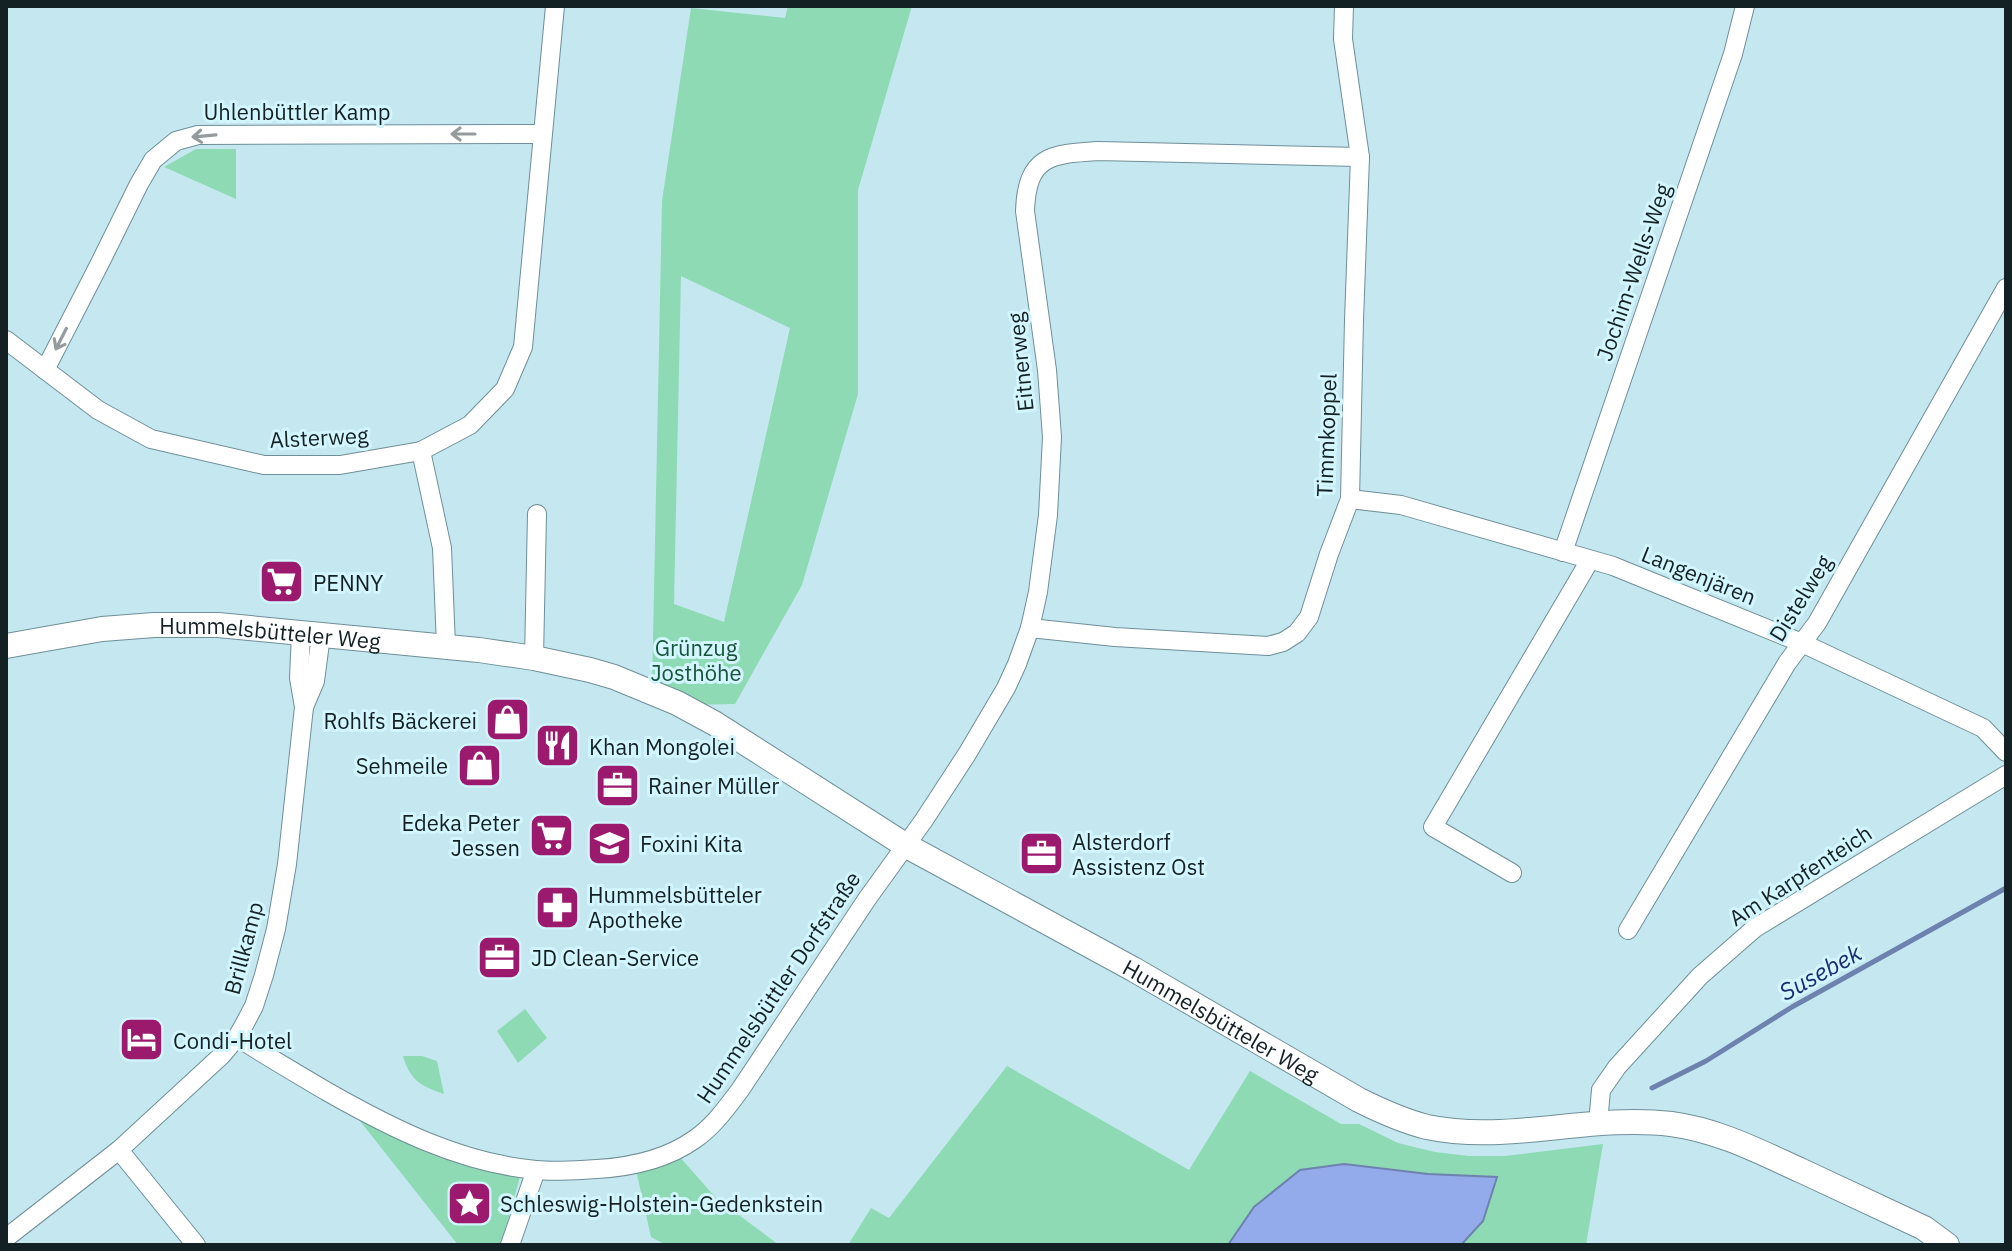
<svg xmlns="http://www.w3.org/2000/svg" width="2012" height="1251" viewBox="0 0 2012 1251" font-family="'IBM Plex Sans',sans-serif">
<rect width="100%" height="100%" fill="#c5e8f0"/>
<g fill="#8edab4" fill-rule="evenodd">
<path d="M788 6H912L858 190V394L802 585 735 704 685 705 652 689 662 201 691 8 785 18ZM681 276 790 328 724 622 674 604Z"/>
<path d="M196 149H236V199L164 167Z"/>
<path d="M525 1009 547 1038 518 1063 497 1031Z"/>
<path d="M403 1056H422L437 1061 444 1094C420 1086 410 1080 403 1056Z"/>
<path d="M1007 1066 1189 1170 1250 1071 1341 1124H1359L1398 1143 1435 1152 1469 1156H1505L1603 1144 1586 1245H1461L1483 1221 1496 1177 1428 1174 1254 1207 1228 1245H848L871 1208 889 1218Z"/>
<path d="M360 1121 473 1165 521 1173 501 1245H458Z"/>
<path d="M678 1155 716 1198 779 1245H666L651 1237 636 1170Z"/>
</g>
<path fill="#93abea" stroke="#6d82af" stroke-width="2" d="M1344 1164 1428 1174 1497 1177 1483 1221 1461 1245H1228L1254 1207 1300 1170Z"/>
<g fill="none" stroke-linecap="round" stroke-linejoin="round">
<path stroke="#6d82af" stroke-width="5" d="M1652 1088 1706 1061 1792 1007 2006 888"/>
<defs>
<g id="street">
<path d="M6 340 98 410 151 439 264 465H340L421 451 442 548 446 646"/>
<path d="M45 370 100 263 139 184 153 160 176 141 198 135 541 134"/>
<path d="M421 451 470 425 505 389 523 347 555 6"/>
<path d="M1350 499 1401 505 1613 566 1802 643 1983 728 2006 752"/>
<path d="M1563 552 1733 54 1745 6"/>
<path d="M1030 628 1115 637 1268 646 1283 642 1297 633 1309 617 1329 554 1350 499 1354 320 1360 157 1343 39 1344 6"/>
<path d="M534 658 537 514"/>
<path d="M304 707 315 681 321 635"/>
<path d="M1512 873 1433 827 1590 560"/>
<path d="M1628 930 1787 663 1817 623 2006 288"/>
<path d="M237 1037C266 1056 296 1073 326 1091 391 1128 460 1163 536 1170 556 1172 577 1170 597 1169 631 1167 667 1159 695 1139 714 1126 727 1107 740 1090L867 899 924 820 967 754 1006 688 1017 664 1030 628 1038 592 1048 515 1052 437 1047 370 1025 211C1027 156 1050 154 1098 151L1360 157"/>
<path d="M1598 1123 1601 1090 1617 1067 1700 976 1755 928 2006 775"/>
<path d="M119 1150 196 1245"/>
<path d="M6 1238 119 1150 221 1056 237 1037 244 1025 254 1006 264 975 276 929 287 864 304 707 299 678 301 633"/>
<path d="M510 1245 536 1170"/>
</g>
<g id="secondary">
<path id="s1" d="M6 646 102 629 154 625H218L479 650 534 658 590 670 614 677 677 703 714 723 905 845 1133 969 1359 1100C1381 1111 1403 1121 1427 1127 1508 1144 1590 1114 1671 1124 1718 1130 1760 1152 1802 1171 1843 1190 1884 1209 1924 1228L1947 1245"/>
</g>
</defs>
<use href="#street" stroke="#6e8f97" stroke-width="20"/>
<use href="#secondary" stroke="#6e8f97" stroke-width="26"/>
<use href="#street" stroke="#fff" stroke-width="18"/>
<use href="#secondary" stroke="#fff" stroke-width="24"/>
</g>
<defs><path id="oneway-shaft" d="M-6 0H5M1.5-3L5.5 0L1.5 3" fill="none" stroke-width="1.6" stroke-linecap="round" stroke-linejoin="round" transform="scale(2)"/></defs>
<g stroke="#959b9c">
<use href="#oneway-shaft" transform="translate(463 134) rotate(-180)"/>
<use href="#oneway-shaft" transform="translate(204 136) rotate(175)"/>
<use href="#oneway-shaft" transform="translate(61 339) rotate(117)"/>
</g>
<defs>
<symbol id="supermarket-square" viewBox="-11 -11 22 22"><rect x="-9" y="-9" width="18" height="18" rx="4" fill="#9c1a6e" stroke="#d2f5fe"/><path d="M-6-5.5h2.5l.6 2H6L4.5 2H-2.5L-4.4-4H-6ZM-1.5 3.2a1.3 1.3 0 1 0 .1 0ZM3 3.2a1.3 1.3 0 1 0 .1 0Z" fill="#fff"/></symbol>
<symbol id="shop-square" viewBox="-11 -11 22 22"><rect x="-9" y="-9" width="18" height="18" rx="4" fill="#9c1a6e" stroke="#d2f5fe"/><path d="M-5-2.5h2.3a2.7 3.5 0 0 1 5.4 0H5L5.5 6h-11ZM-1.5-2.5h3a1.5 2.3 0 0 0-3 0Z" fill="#fff"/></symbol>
<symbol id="restaurant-square" viewBox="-11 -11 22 22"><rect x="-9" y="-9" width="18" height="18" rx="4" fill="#9c1a6e" stroke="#d2f5fe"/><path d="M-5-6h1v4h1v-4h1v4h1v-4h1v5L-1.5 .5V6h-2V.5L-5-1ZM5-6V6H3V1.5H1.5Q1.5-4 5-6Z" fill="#fff"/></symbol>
<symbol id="office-square" viewBox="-11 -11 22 22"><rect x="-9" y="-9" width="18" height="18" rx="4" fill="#9c1a6e" stroke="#d2f5fe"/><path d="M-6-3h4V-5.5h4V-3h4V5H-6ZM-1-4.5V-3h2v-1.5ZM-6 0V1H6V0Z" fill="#fff"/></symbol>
<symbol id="school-square" viewBox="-11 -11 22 22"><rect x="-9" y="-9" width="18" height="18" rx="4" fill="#9c1a6e" stroke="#d2f5fe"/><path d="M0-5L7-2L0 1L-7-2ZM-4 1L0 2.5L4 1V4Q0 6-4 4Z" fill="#fff"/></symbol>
<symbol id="pharmacy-square" viewBox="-11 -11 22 22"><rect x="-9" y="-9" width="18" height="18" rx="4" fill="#9c1a6e" stroke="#d2f5fe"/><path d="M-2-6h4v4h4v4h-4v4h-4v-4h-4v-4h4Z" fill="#fff"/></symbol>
<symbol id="hotel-square" viewBox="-11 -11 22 22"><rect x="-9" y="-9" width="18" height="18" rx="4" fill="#9c1a6e" stroke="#d2f5fe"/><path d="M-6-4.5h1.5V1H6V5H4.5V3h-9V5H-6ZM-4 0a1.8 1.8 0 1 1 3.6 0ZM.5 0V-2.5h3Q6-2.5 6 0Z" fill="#fff"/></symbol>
<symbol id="sight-square" viewBox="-11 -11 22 22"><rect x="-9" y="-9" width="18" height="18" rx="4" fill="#9c1a6e" stroke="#d2f5fe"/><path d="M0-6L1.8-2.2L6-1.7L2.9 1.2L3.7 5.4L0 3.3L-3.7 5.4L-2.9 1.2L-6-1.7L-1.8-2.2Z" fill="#fff"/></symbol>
</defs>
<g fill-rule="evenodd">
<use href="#supermarket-square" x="256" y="556" width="51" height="51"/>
<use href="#shop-square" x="482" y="694" width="51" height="51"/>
<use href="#restaurant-square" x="532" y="720" width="51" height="51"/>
<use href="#shop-square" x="454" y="740" width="51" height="51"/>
<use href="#office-square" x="592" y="760" width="51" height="51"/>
<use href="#supermarket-square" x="526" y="810" width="51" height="51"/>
<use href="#school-square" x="584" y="818" width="51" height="51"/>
<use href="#office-square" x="1016" y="828" width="51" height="51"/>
<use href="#pharmacy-square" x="532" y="882" width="51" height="51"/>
<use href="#office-square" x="474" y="932" width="51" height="51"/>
<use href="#hotel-square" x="116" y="1014" width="51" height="51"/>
<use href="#sight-square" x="444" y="1178" width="51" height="51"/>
</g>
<g text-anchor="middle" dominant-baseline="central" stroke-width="6" stroke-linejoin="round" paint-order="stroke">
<g font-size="22" fill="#142124" stroke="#d2f5fe">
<text x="297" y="111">Uhlenbüttler Kamp</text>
<text transform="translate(1633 272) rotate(-71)">Jochim-Wells-Weg</text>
<text transform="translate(1020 362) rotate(-96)">Eitnerweg</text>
<text transform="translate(1326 435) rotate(-88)">Timmkoppel</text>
<text transform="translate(319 437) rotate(-3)">Alsterweg</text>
<text transform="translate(1699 575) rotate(22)">Langenjären</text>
<text transform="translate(1800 598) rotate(-58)">Distelweg</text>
<text stroke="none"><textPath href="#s1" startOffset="266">Hummelsbütteler Weg</textPath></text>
<text transform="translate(1800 875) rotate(-33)">Am Karpfenteich</text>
<text transform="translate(243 948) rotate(-75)">Brillkamp</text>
<text transform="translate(778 987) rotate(-56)">Hummelsbüttler Dorfstraße</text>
<text stroke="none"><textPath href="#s1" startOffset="1312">Hummelsbütteler Weg</textPath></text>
</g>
<g font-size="22" fill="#142124" stroke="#d2f5fe" text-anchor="start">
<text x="313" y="582">PENNY</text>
<text x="477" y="720" text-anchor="end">Rohlfs Bäckerei</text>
<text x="589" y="746">Khan Mongolei</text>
<text x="448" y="765" text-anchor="end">Sehmeile</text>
<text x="648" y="785">Rainer Müller</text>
<text x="520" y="822" text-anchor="end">Edeka Peter<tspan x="520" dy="25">Jessen</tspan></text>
<text x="1072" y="841">Alsterdorf<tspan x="1072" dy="25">Assistenz Ost</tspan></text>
<text x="640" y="843">Foxini Kita</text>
<text x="588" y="894">Hummelsbütteler<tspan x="588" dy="25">Apotheke</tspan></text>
<text x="531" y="957">JD Clean-Service</text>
<text x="173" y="1040">Condi-Hotel</text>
<text x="500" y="1203">Schleswig-Holstein-Gedenkstein</text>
</g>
<g font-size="22" fill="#17543a" stroke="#d2f5fe">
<text x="696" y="647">Grünzug<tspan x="696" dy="25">Josthöhe</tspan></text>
</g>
<g font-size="24" font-style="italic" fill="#192b72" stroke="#d2f5fe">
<text transform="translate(1820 972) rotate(-29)">Susebek</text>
</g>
</g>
<rect width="2012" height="1251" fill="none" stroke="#142124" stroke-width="16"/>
</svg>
